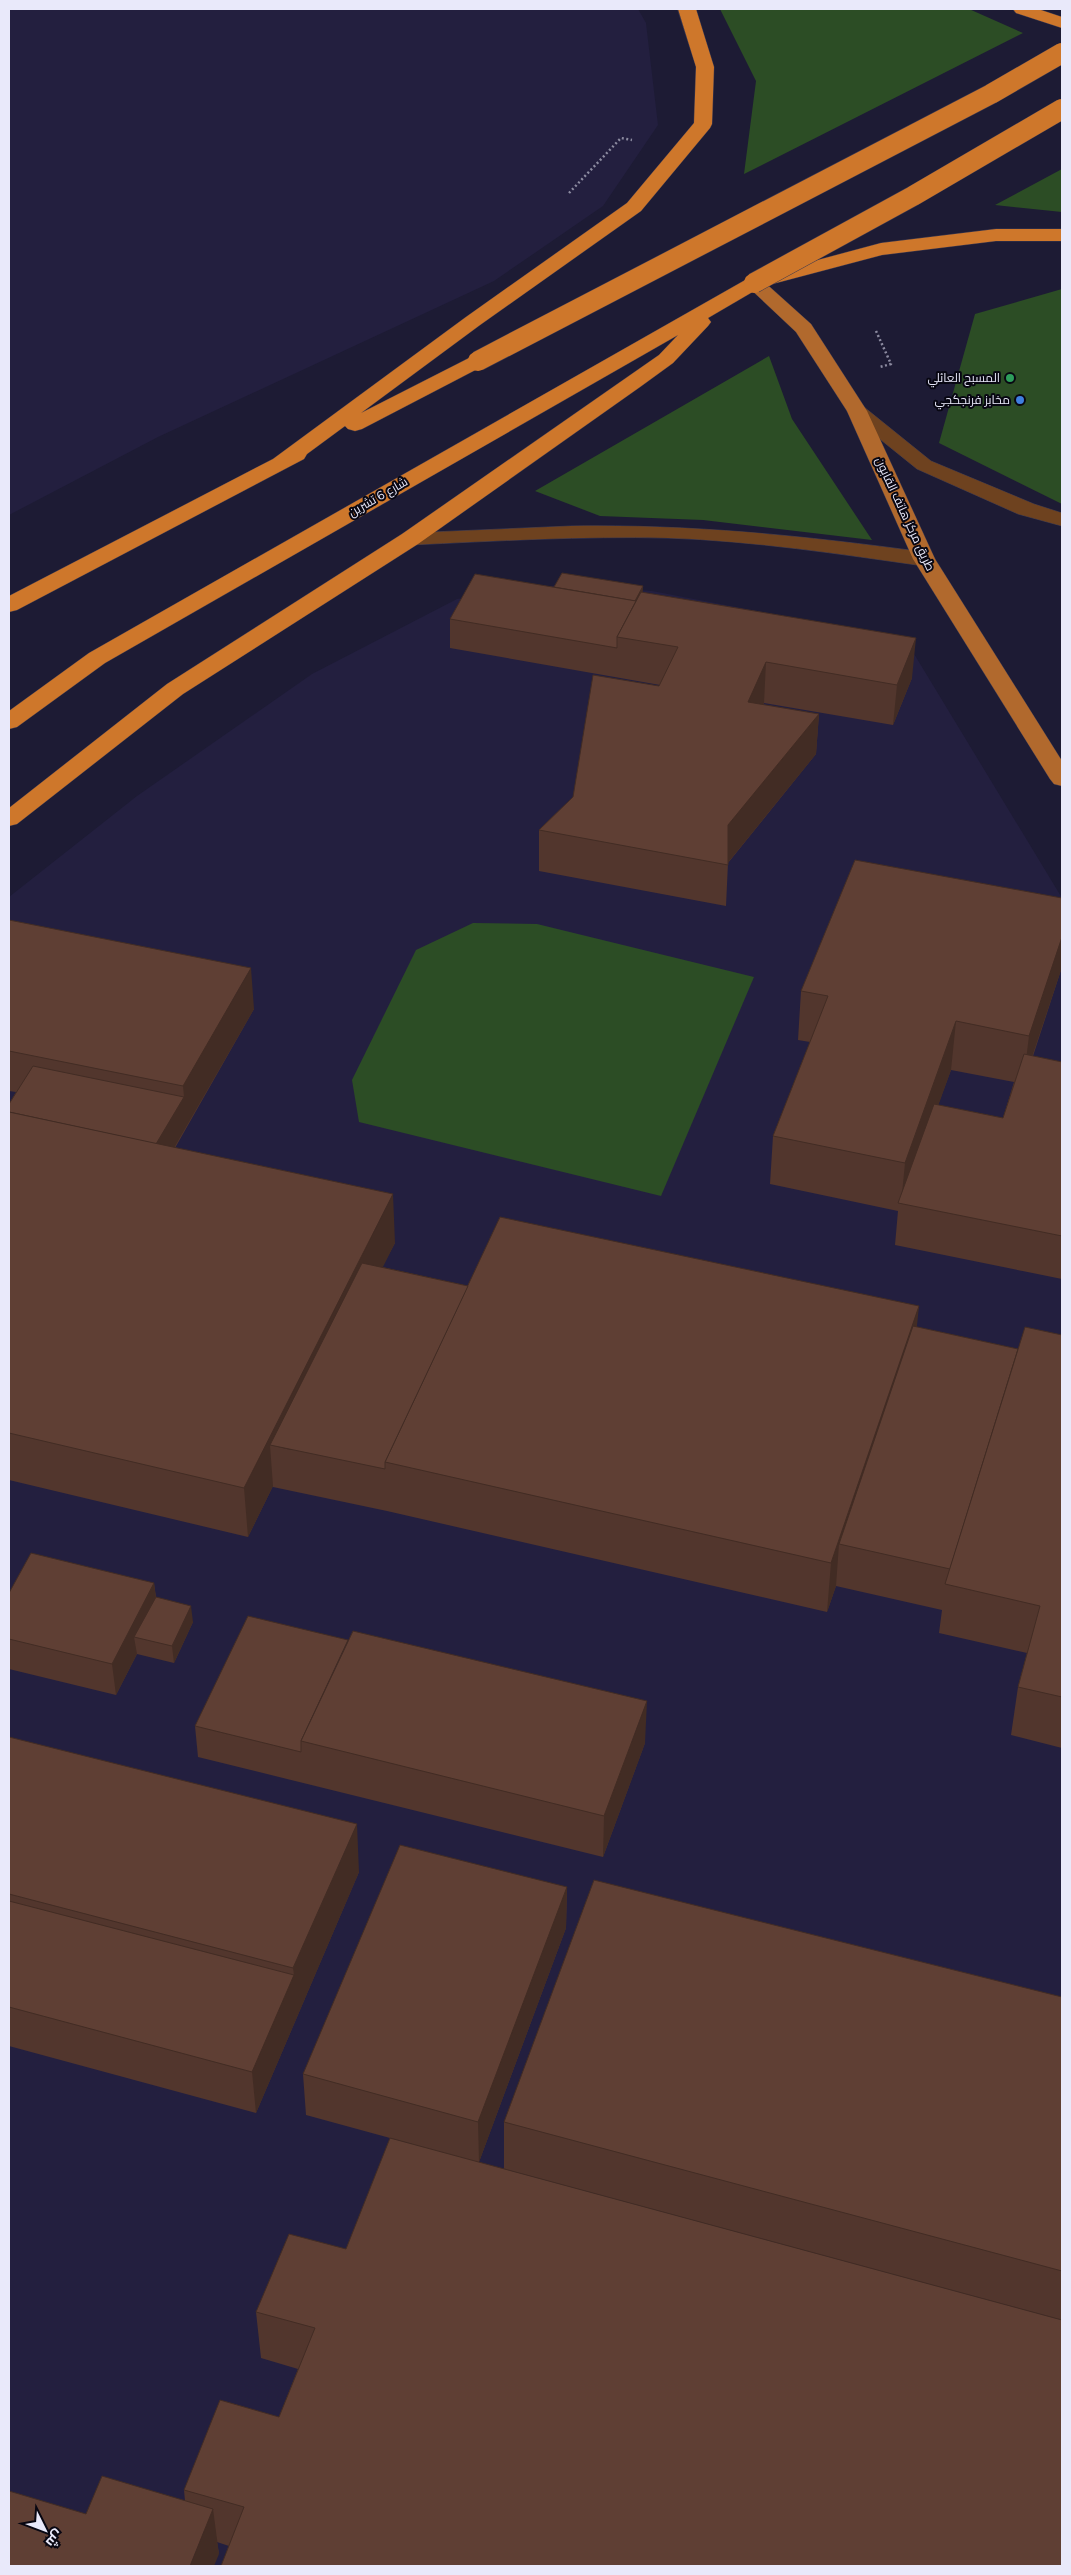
<svg xmlns="http://www.w3.org/2000/svg" width="1071" height="2575" viewBox="0 0 1071 2575" font-family="'Nunito Sans',Cairo,sans-serif">
<rect width="100%" height="100%" fill="#1d1b34"/>
<g fill="#231f3f">
<path d="M9 9H638L646 23 658 125 603 206 494 281 158 437 9 515Z"/>
<path d="M565 584 652 591 905 639 1062 898V2566H9V897L137 796 312 674 457 599Z"/>
</g>
<g fill="#2c4d25">
<path d="M720 9H969L1023 33 744 174 756 81Z"/>
<path d="M1062 169V212L995 205Z"/>
<path d="M1062 289V504L939 443 975 314Z"/>
<path d="M769 356 792 419 872 540 703 520 600 516 535 491Z"/>
<path d="M473 923 537 924 754 977 661 1196 359 1122 352 1080 416 950Z"/>
</g>
<g fill="none" stroke-linecap="round" stroke-linejoin="round">
<defs>
<g id="minor">
<path d="M857 405 864 407 931 461 1034 504 1062 513V526L1018 514 917 469 850 415 847 411 850 407Z"/>
<path d="M571 526C690 524 806 536 924 552L932 554 935 559 932 564 924 566C839 554 754 541 668 538 582 536 496 541 410 545L402 544 399 539 402 534 410 533Z"/>
</g>
<path id="major" d="M754 277 761 279 811 324 867 411 935 559 1062 761V786L1054 784 1050 779 913 559 847 411 796 332 744 283 747 279Z"/>
<g id="highway">
<path d="M678 9H696L714 67 712 124 710 128 641 211 480 325 361 413 471 357H485L488 361 485 365 362 429 355 431 348 429 345 426 307 454 304 459 17 610 9 612V596L273 459 466 317 627 203 694 123 696 67Z"/>
<path d="M1013 9H1038L1062 17V28L1016 13Z"/>
<path d="M996 229H1062V241H996L882 255 761 287 708 318 711 322 708 326 673 363 640 387 418 544 183 694 17 824 9 826V808L167 684 402 534 659 355 678 335 105 663 17 727 9 729V711L89 653 747 279 881 243Z"/>
</g>
</defs>
<use href="#minor" stroke="#3a3850" stroke-width="1"/>
<use href="#major" stroke="#3a3850" stroke-width="1"/>
<use href="#highway" stroke="#3a3850" stroke-width="1"/>
<g stroke="#8c8ba0" stroke-width="2.5" stroke-dasharray="2 2.5" stroke-linecap="butt">
<path d="M569 193 621 138 632 140"/>
<path d="M876 331 891 364 880 367"/>
</g>
<use href="#minor" fill="#6e421f" fill-rule="evenodd"/>
<use href="#major" fill="#b1692d" fill-rule="evenodd"/>
<use href="#highway" fill="#ce772b" fill-rule="evenodd"/>
<defs>
<g id="highway-bridge">
<path d="M754 283 913 196 1062 109"/>
<path d="M478 361 991 94 1062 53"/>
</g>
</defs>
<use href="#highway-bridge" stroke="#3a3850" stroke-width="21" stroke-linecap="butt"/>
<use href="#highway-bridge" stroke="#ce772b" stroke-width="20"/>
</g>
<g fill="#52362d" fill-rule="evenodd">
<path d="M643 586 642 592 912 678 893 725 764 703 763 705 819 714 816 754 728 863 726 906 539 871V830L573 797 660 685 450 648V619L554 587Z"/>
<path d="M1062 898V967L1033 1056 1062 1062V1279L895 1245 898 1211 770 1184 773 1136 810 1042 798 1040 801 991ZM951 1070 1014 1082 1003 1118 938 1105Z"/>
<path d="M9 920 254 1009 175 1148 395 1243 382 1267 468 1286 917 1327 1018 1349 1062 1335V1748L1011 1735 1018 1687 1027 1653 939 1633 942 1610 836 1586 827 1612 387 1511 273 1487V1486L248 1537 9 1480V1104L16 1092 9 1091Z"/>
<path d="M154 1583 156 1597 193 1622 174 1663 137 1654 116 1695 9 1669V1593Z"/>
<path d="M195 1726 645 1743 603 1857 198 1757Z"/>
<path d="M9 1737 359 1872 256 2113 9 2046Z"/>
<path d="M567 1887 566 1928 479 2162 229 2546 217 2542 219 2554 185 2501 184 2490 279 2417 298 2369 261 2358 256 2312 346 2249 412 2144 306 2115 303 2074Z"/>
<path d="M1062 1997V2320L504 2169V2122Z"/>
</g>
<g fill="#422c24">
<path d="M643 586 642 602 629 612Z"/>
<path d="M916 638 912 678 893 725 897 685Z"/>
<path d="M766 662 764 703 746 742 748 702Z"/>
<path d="M819 714 816 754 726 865 728 825Z"/>
<path d="M1062 937V967L1023 1084 1029 1036Z"/>
<path d="M251 968 254 1009 155 1181 152 1150 184 1097 183 1086Z"/>
<path d="M956 1021 951 1070 903 1204H901L905 1163Z"/>
<path d="M393 1194 395 1243 291 1450 270 1445 273 1486 248 1537 244 1488Z"/>
<path d="M919 1306 914 1355 839 1544 836 1586 827 1612 831 1563Z"/>
<path d="M154 1583 158 1614 134 1637 137 1654 116 1695 112 1664Z"/>
<path d="M191 1606 193 1622 174 1663 172 1646Z"/>
<path d="M647 1701 645 1743 603 1857 604 1816Z"/>
<path d="M357 1824 359 1872 256 2113 252 2072 294 1975 293 1968Z"/>
<path d="M567 1887 566 1928 479 2162 478 2122Z"/>
<path d="M213 2509 219 2554 214 2566H190Z"/>
</g>
<g fill="#5f3f34" stroke="#422c24">
<path d="M562 573 643 586 635 601 554 587Z"/>
<path d="M475 574 636 601 617 637V648L450 619Z"/>
<path d="M641 592 916 638 897 685 766 662 748 702 819 714 728 825V865L539 830 573 797 593 675 659 686 678 647 617 637Z"/>
<path d="M855 860 1062 898V937L1029 1036 956 1021 905 1163 773 1136 828 996 801 991Z"/>
<path d="M9 920 251 968 183 1086 9 1051Z"/>
<path d="M1024 1054 1062 1062V1236L898 1203 934 1104 1003 1118Z"/>
<path d="M33 1066 184 1097 156 1144 9 1112V1104Z"/>
<path d="M9 1112 393 1194 244 1488 9 1433Z"/>
<path d="M500 1217 919 1306 831 1563 385 1462Z"/>
<path d="M362 1263 468 1286 385 1462V1469L270 1445Z"/>
<path d="M913 1326 1018 1349 950 1569 839 1544Z"/>
<path d="M1025 1327 1062 1335V1697L1018 1687 1040 1606 945 1584Z"/>
<path d="M31 1553 154 1583 112 1664 9 1639V1593Z"/>
<path d="M156 1597 191 1606 172 1646 134 1637Z"/>
<path d="M248 1616 348 1640 301 1741V1752L195 1726Z"/>
<path d="M353 1631 647 1701 604 1816 301 1741Z"/>
<path d="M9 1737 357 1824 293 1968 9 1894Z"/>
<path d="M400 1845 567 1887 478 2122 303 2074Z"/>
<path d="M594 1880 1062 1997V2271L504 2122Z"/>
<path d="M9 1901 294 1975 252 2072 9 2007Z"/>
<path d="M390 2138 1062 2320V2566H221L244 2507 184 2490 220 2400 279 2417 315 2328 256 2312 289 2234 346 2249Z"/>
<path d="M102 2476 213 2509 190 2566H9V2491L86 2514Z"/>
</g>
<circle fill="#2e9e5b" stroke="#080712" stroke-width="2" cx="1010" cy="378" r="5"/>
<circle fill="#3f7fe0" stroke="#080712" stroke-width="2" cx="1020" cy="400" r="5"/>
<g text-anchor="middle" dominant-baseline="central" stroke-width="4" stroke-linejoin="round" paint-order="stroke">
<g font-size="12" fill="#e9e9fa" stroke="#080712" text-anchor="end">
<text x="1000" y="378">المسبح العائلي</text>
<text x="1010" y="400">مخابز فرنجكجي</text>
</g>
<g font-size="12" fill="#e9e9fa" stroke="#080712">
<text transform="translate(378 497) rotate(-30)">شارع 6 تشرين</text>
<text transform="translate(905 514) rotate(65)">طريق مركز هاتف القابون</text>
</g>
</g>
<rect width="1071" height="2575" fill="none" stroke="#e9e9fa" stroke-width="20"/>
<g transform="translate(45 2530) rotate(132)" stroke="#080712" stroke-width="4" paint-order="stroke">
<path d="M0-4L9 19L0 12L-9 19Z" fill="#e9e9fa"/>
<text y="-8" font-size="14" font-weight="bold" text-anchor="middle" fill="#e9e9fa">ش</text>
</g>
</svg>
